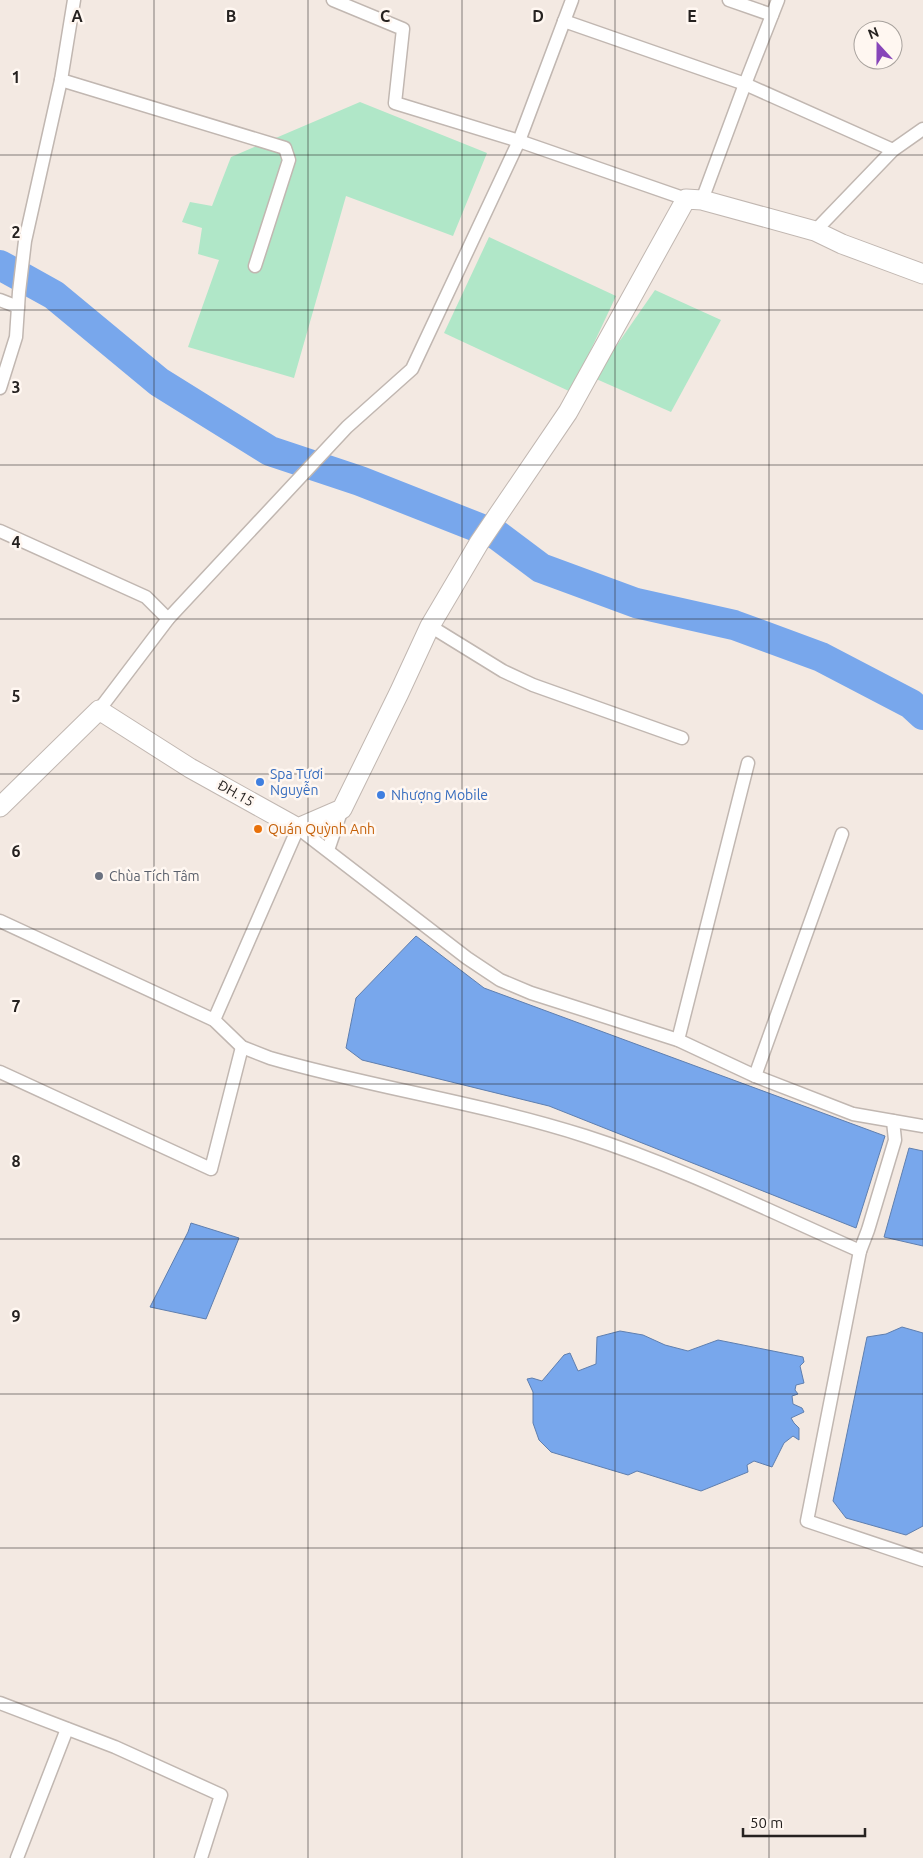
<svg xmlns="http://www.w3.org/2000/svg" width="923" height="1858" viewBox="0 0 923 1858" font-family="Ubuntu,sans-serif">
<rect width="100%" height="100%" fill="#f3e9e2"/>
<g fill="#b0e7c8">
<path d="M360 102 487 153 453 236 346 196 294 378 188 347 219 260 198 254 202 228 182 222 190 202 212 206 231 157Z"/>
<path d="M489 237 616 296 571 392 444 333Z"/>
<path d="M655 290 721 320 671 412 594 378Z"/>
</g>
<g fill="#78a7ec" stroke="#5f7faf">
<path d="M416 936 484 988 885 1136 856 1228 549 1106 362 1060 346 1048 356 998Z"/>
<path d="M909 1148 923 1151V1246L884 1237Z"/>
<path d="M191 1223 239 1238 206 1319 150 1307 188 1232Z"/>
<path d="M902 1327 923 1333V1526L906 1535 846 1518 833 1501 867 1337 886 1334Z"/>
<path d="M620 1331 643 1335 665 1345 688 1351 718 1340 803 1357 804 1362 800 1366 804 1383 796 1385 795 1390 798 1394 792 1396 793 1404 802 1408 804 1412 791 1418 794 1423 799 1428V1440L793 1436 784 1443 772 1467 754 1461 747 1465 748 1472 701 1491 637 1471 628 1475 551 1452 539 1440 533 1423V1392L527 1379 532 1378 542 1381 564 1355 570 1353 578 1371 596 1364 597 1337Z"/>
</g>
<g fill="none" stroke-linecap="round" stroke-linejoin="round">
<path stroke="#78a7ec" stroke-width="30" d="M0 265 54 295 159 382 270 451 360 481 497 535 541 568 636 603 734 625 821 657 911 704 923 715"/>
<defs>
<g id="minor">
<path d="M333 0 403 29 395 103 519 141 686 199"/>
<path d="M729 0 772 15"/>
<path d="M564 21 745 84 778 0"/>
<path d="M61 80 285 148 289 160 255 266"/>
<path d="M702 200 745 84 893 150"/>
<path d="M815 231 893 150 923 129"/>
<path d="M0 300 18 307"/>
<path d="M0 388 16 337 19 292 25 241 61 80 74 0"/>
<path d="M0 531 146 597 168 619 99 710"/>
<path d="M168 619 347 427 412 369 519 141 572 0"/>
<path d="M430 626 503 671 533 685 682 738"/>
<path d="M328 850 342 809"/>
<path d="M0 921 214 1020 242 1047 270 1058C374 1088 482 1103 585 1136 679 1166 769 1211 860 1251"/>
<path d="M214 1020 298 828 467 958 500 980 531 993 678 1040 755 1076 853 1114 923 1126"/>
<path d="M678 1040 748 763"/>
<path d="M0 1072 211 1169 242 1047"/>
<path d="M755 1076 842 834"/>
<path d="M893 1121 895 1140 868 1230 860 1251 807 1521 923 1560"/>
<path d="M0 1703 115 1747 221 1795 201 1858"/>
<path d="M17 1858 67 1729"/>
</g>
<path id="secondary" d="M0 807 99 710 190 768 298 828 342 809 399 693 430 626 479 543 568 412 686 199 702 200 815 231 842 244 923 274"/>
</defs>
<use href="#minor" stroke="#c1b7b1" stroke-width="15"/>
<use href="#secondary" stroke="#c1b7b1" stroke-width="21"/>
<use href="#minor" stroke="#fff" stroke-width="12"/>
<use href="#secondary" stroke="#fff" stroke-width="19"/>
</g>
<path fill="none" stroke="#262220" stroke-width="1" stroke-opacity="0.55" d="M154 0V1858M308 0V1858M462 0V1858M615 0V1858M769 0V1858M0 155H923M0 310H923M0 465H923M0 619H923M0 774H923M0 929H923M0 1084H923M0 1239H923M0 1394H923M0 1548H923M0 1703H923"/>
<g fill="#3f7fe0" stroke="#fff7f1" stroke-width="2">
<circle cx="260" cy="782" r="5"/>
<circle cx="381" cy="795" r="5"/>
</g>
<circle fill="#e8710a" stroke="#fff7f1" stroke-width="2" cx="258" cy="829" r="5"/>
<circle fill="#6b7280" stroke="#fff7f1" stroke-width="2" cx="99" cy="876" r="5"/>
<g text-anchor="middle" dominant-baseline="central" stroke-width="5" stroke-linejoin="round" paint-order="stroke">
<g font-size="14" fill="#366cbe" stroke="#fff7f1" text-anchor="start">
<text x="270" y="774">Spa Tươi<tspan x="270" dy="16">Nguyễn</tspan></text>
<text x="391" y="795">Nhượng Mobile</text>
</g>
<g font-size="14" fill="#262220" stroke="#fff7f1">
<text transform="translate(236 793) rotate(29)">ĐH.15</text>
</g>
<g font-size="14" fill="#c56008" stroke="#fff7f1" text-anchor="start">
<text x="268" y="829">Quán Quỳnh Anh</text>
</g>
<g font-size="14" fill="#5b616d" stroke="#fff7f1" text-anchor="start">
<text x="109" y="876">Chùa Tích Tâm</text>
</g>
</g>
<g font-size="16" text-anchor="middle" font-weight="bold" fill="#262220" stroke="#fff7f1" stroke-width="5" stroke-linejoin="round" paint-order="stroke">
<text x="77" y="22">A</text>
<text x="231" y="22">B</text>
<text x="385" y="22">C</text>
<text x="538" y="22">D</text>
<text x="692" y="22">E</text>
<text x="16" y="83">1</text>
<text x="16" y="238">2</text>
<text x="16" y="393">3</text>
<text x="16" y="548">4</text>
<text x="16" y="702">5</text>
<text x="16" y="857">6</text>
<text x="16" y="1012">7</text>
<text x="16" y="1167">8</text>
<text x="16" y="1322">9</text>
</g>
<g transform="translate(878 45) rotate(339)"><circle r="24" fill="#fff7f1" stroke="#a8a29d"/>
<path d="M0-4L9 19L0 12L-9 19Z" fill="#8745b9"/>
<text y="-8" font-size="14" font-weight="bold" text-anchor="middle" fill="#262220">N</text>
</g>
<path d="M743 1828v8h122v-8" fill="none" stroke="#262220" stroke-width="2.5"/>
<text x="750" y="1828" font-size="15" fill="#262220" stroke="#fff7f1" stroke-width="4" paint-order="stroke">50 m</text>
</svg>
